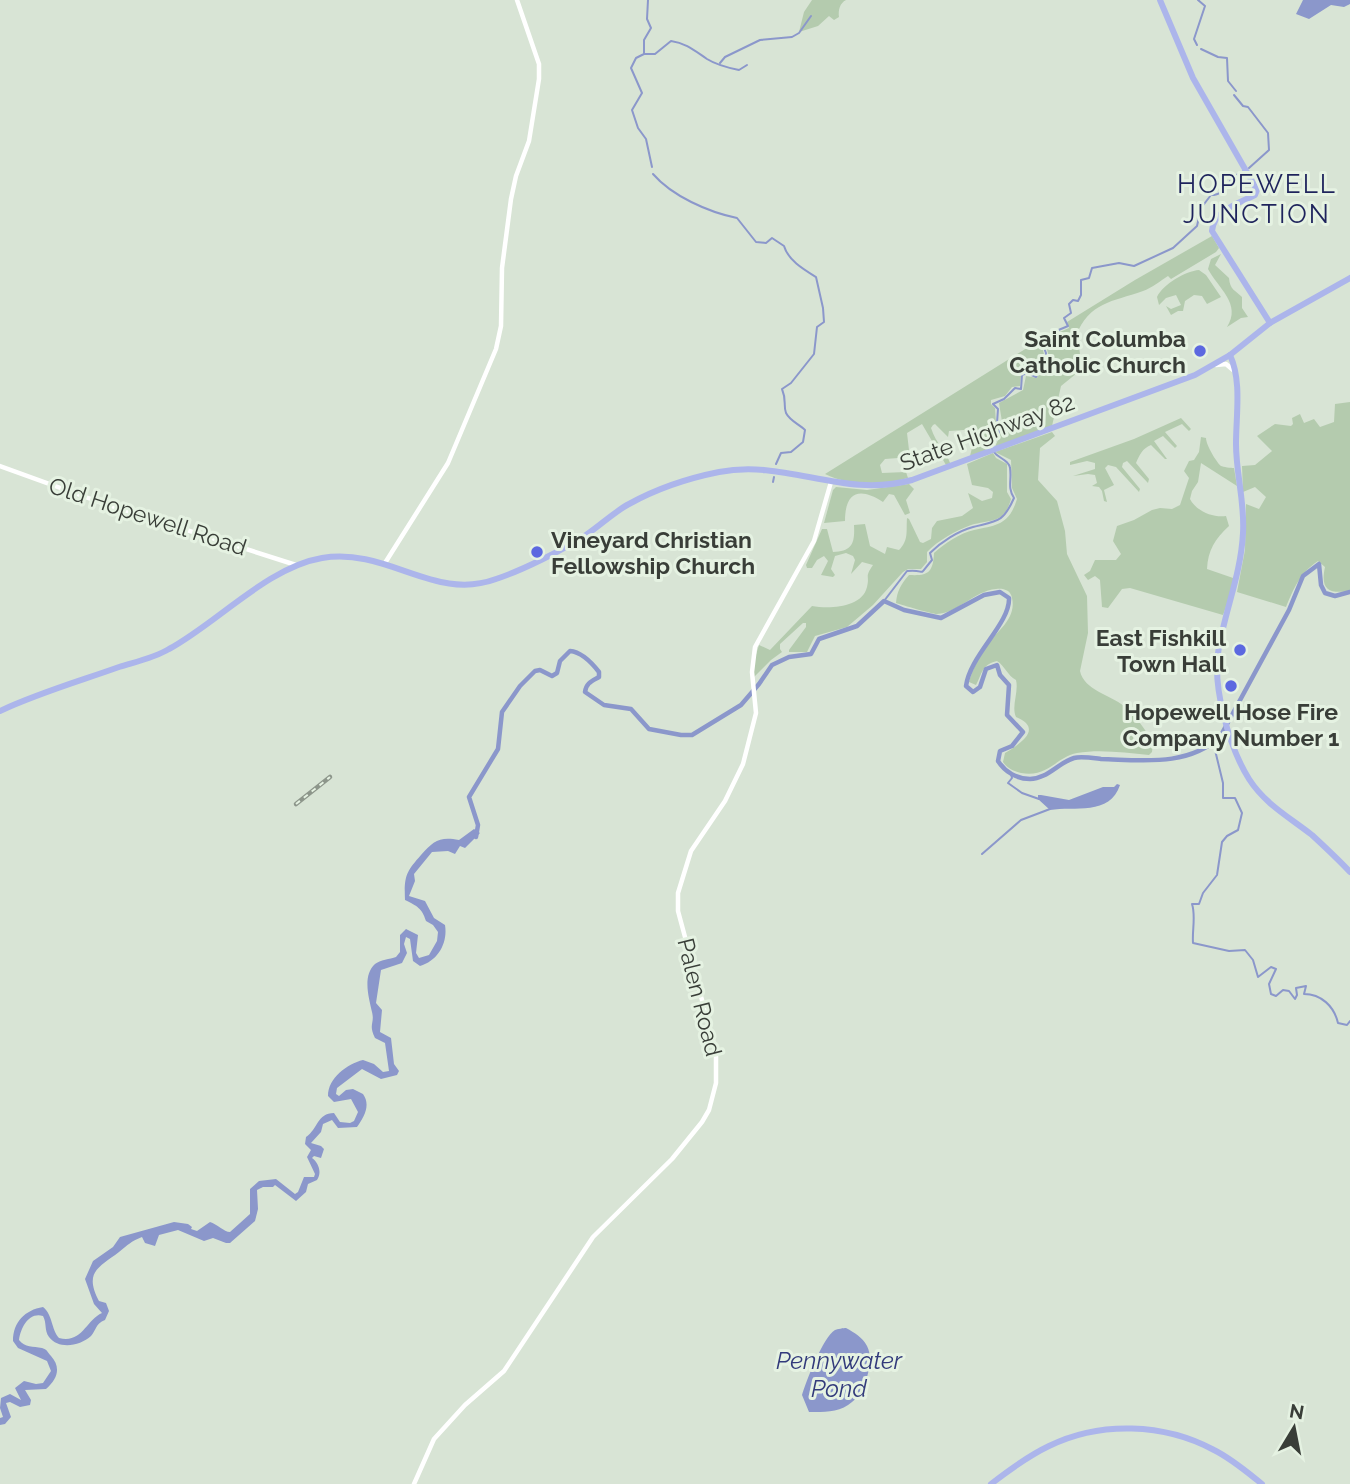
<svg xmlns="http://www.w3.org/2000/svg" width="1350" height="1484" viewBox="0 0 1350 1484" font-family="Raleway,sans-serif">
<rect width="100%" height="100%" fill="#d8e4d5"/>
<g fill="#b4cbae">
<path d="M812 0H846C840 3 838 10 839 17L834 20 829 16 818 26 799 32 804 12Z"/>
<path d="M1212 236 1219 248 1216 252 1171 279 1168 276C1160 281 1152 288 1143 291 1112 302 1089 302 1076 336L1053 335 1069 328 1067 322 1135 280Z"/>
<path d="M1221 254 1215 265 1229 278C1230 290 1235 290 1242 297V308L1248 317 1241 318 1227 327C1242 304 1218 288 1208 269L1211 259Z"/>
<path d="M1199 270 1206 275 1221 297 1207 304 1202 296 1194 295 1185 301 1183 311H1178L1171 315 1166 306 1171 309 1181 305 1176 295 1166 298 1159 305 1157 297C1163 284 1186 271 1199 270Z"/>
<path d="M1051 333 1049 338 1045 339 1041 344 1044 354 1043 363 1036 365 1034 372 1027 371 1021 375 1020 386 1012 387 1005 396 991 400V404L995 408 996 424 999 429 991 449 970 456 972 448 964 430 949 431 948 437 935 424 933 425 931 428C936 444 946 450 950 463L946 465 922 424 907 433 911 467 905 466 898 458 885 459 880 465 882 473 906 472 908 478C883 485 849 486 825 474Z"/>
<path d="M1053 338 1078 339 1082 369 1061 386 1052 426 995 447 1003 428 999 403 1023 390 1026 376 1037 378 1039 368H1046L1048 353 1045 343H1050Z"/>
<path d="M1350 402V591C1329 594 1320 590 1325 567L1318 561C1300 573 1294 588 1286 607L1237 592 1245 550 1246 504 1259 509 1266 497 1255 487 1243 492 1242 466 1255 465 1272 451 1257 436 1275 424 1291 426 1293 424 1292 418 1300 414 1304 423 1314 419 1320 427 1334 422 1335 404Z"/>
<path d="M1181 418 1191 429 1189 431 1182 424 1165 432 1177 446 1175 448 1163 436 1154 441 1167 459H1165L1151 445C1142 449 1140 454 1136 463L1149 479 1148 483 1127 461 1123 463 1122 467 1140 489 1139 492 1116 467 1108 465 1105 468 1114 485 1104 490 1107 502 1104 501 1102 491 1099 487 1092 486 1097 483 1095 475 1088 474 1073 476 1095 469V463L1087 461 1070 465V462L1134 439Z"/>
<path d="M1052 432 1055 436 1040 448 1038 480 1057 501 1065 531 1067 554 1087 596 1088 633 1080 671C1084 690 1110 695 1124 706 1136 715 1145 730 1153 742L1152 752 1149 755C1126 753 1101 749 1077 753 1056 757 1048 778 1021 773 1013 771 1007 768 1003 762L1005 753C1018 745 1045 729 1016 717 1011 706 1019 692 1016 680 1007 675 1005 666 997 661 982 664 982 674 976 685L969 682C972 671 979 657 985 648 995 632 1017 620 1012 598 1011 590 1003 588 996 589 974 591 958 613 937 614 932 614 902 605 896 603 897 591 901 584 909 575 928 576 933 573 934 553 944 544 960 533 974 530 997 525 1009 525 1017 499L1012 488 1011 460 995 452Z"/>
<path d="M1201 437 1206 438C1206 445 1217 463 1221 466 1223 467 1231 468 1234 468L1237 486 1201 463 1198 482 1192 491 1190 499C1196 511 1213 518 1226 516L1229 526C1215 539 1208 550 1207 569L1236 579 1223 615 1130 588 1122 589 1108 608 1102 607 1100 580 1095 576 1088 580 1084 575 1090 571 1095 560H1116L1121 554 1113 541 1117 526 1134 520 1152 510 1160 508 1172 509 1180 505 1189 478 1184 471 1189 461 1194 460 1199 452Z"/>
<path d="M993 453 996 458 1007 464V492L1011 499C1004 524 992 519 971 525 957 530 937 541 927 552V562L921 569H908L903 572 873 605 847 627 815 636 807 652H789V650L806 627V623H803L780 644V649L782 652 771 660 754 677V661L759 645 770 650 812 606C829 609 862 608 867 587 870 575 864 578 873 565L862 562 851 574 855 560 853 556 846 553 835 556 831 569 835 575 833 577 821 575 828 561 824 556 817 560 812 568H807L806 565 822 529H827L833 552C852 551 855 544 854 525L865 524 870 546 885 554 887 547 899 550C909 540 906 531 907 518L909 519 920 542 923 543 931 539 932 528 937 521 962 516 973 508 968 493 982 501 992 498 993 492 988 488 972 485 967 464Z"/>
<path d="M909 484 914 489 906 500 910 513 905 515 894 495 889 494 883 502C860 487 845 491 845 521L824 523 833 490 836 487 867 490Z"/>
</g>
<g fill="#8b97cb">
<path d="M1303 0H1350V4L1344 7 1331 5 1309 19 1296 14Z"/>
<path d="M1117 784 1120 785C1110 816 1074 806 1050 810L1038 799V795H1041L1069 800 1103 787H1114Z"/>
<path d="M474 829 480 833 465 848 460 846 455 854 448 851 432 852 414 874 415 881 409 896 425 901 434 918 445 925C448 943 438 961 420 966L413 961 410 939 406 937 404 944 407 953 402 963 381 970 376 1003 382 1010 380 1032 391 1038 394 1064 399 1071 397 1075 381 1079 362 1069 337 1088 336 1094 339 1096 346 1090 353 1089 363 1094C371 1105 364 1117 357 1127L338 1128 332 1120 323 1124 321 1132 311 1143 321 1146 324 1149 321 1158 314 1156 312 1158C319 1163 322 1173 317 1180L308 1184 306 1192 296 1201 275 1185 273 1187H263L257 1190 258 1209 255 1221 230 1243H226L213 1238 204 1241 178 1230 159 1235 155 1246 145 1243 142 1237C130 1242 129 1244 119 1252 98 1268 84 1272 99 1301L106 1303 109 1311 105 1320C95 1324 97 1329 91 1336 80 1346 59 1350 49 1337 44 1330 47 1323 43 1316 29 1312 21 1327 19 1340 25 1348 33 1346 42 1348 48 1350 47 1352 51 1356 61 1367 58 1379 46 1389L25 1390 31 1400 30 1405 20 1407 10 1402 6 1403 11 1417 5 1424 0 1425V1418L3 1417 0 1408 1 1398 10 1394 21 1400 15 1388 24 1381 36 1384 43 1383 51 1371 47 1361 18 1348 13 1341C13 1322 25 1310 43 1307 53 1315 51 1329 59 1338 82 1344 86 1320 102 1313L94 1304 85 1279 93 1261 113 1247 120 1237 174 1222 188 1224 192 1227 191 1229 197 1231 210 1222C217 1224 224 1232 230 1232L250 1214V1189L259 1181 276 1179 295 1194 298 1192 304 1177H314L315 1174 307 1157 311 1150 305 1144 306 1137C318 1129 317 1113 334 1113L340 1122 350 1123 354 1121 358 1112 351 1099 334 1102 328 1096C328 1078 347 1064 363 1060L374 1064 383 1072 389 1071 385 1043 375 1038C368 1024 375 1024 372 1012 369 998 362 976 375 964 380 960 390 959 396 957L400 952V935L406 929 418 935 416 953 419 958 429 955 437 941 438 932 433 925 426 921C422 908 417 906 405 900 404 876 406 872 421 855 433 841 440 836 459 840Z"/>
<path d="M846 1328C855 1333 862 1337 867 1346 875 1361 865 1392 852 1402 840 1413 823 1412 809 1412L802 1395C806 1382 823 1337 835 1330 837 1329 844 1328 846 1328Z"/>
</g>
<g fill="none" stroke-linecap="round" stroke-linejoin="round">
<g stroke="#8b97cb" stroke-width="2">
<path d="M648 0 647 19 651 28 644 40V54L636 58 631 68 642 93 632 110 638 128 646 139 652 167"/>
<path d="M1197 45 1194 39 1205 6 1198 0"/>
<path d="M1201 49 1218 57 1227 58 1228 81 1236 91"/>
<path d="M644 54H655L671 41C686 43 695 51 707 59 715 64 729 68 739 70L747 65"/>
<path d="M720 63 725 57 760 40 792 37 799 33 811 16"/>
<path d="M1234 95 1243 106 1248 107 1268 133 1269 150 1249 168"/>
<path d="M653 174C672 196 708 212 737 218L756 242 766 243 772 238 784 246C788 260 803 269 816 277L823 308 824 322 817 327 814 354 791 383 782 389C787 401 783 405 786 413 790 421 799 424 805 430L803 442 791 452 781 453 776 464"/>
<path d="M993 446 1001 427 997 423 998 409 993 404 1004 399 1015 388 1021 389 1022 375 1027 373 1036 377 1038 373 1036 367H1044L1046 353 1042 343 1046 341H1049C1057 328 1053 333 1068 326L1064 318 1071 313 1069 304 1073 300 1078 301 1081 295V280L1089 278 1092 268 1119 263 1134 266 1173 248 1197 226 1201 208 1211 195C1225 195 1225 185 1233 178 1236 175 1240 173 1244 171"/>
<path d="M773 482 774 477"/>
<path d="M884 601 907 571C929 569 916 579 932 560L930 553C941 542 958 531 973 527 997 521 1003 523 1014 498 1007 487 1012 480 1010 468 1009 460 998 458 994 452"/>
<path d="M1215 741V750L1223 783V798H1235L1242 813 1238 830 1227 836 1222 842 1217 875 1203 893 1199 904H1192C1196 916 1192 930 1193 943L1229 951 1245 950 1253 960 1258 977 1271 967 1276 969 1269 984 1271 994 1276 996 1283 990 1289 991 1295 999 1297 995 1296 988 1306 986 1304 994C1321 994 1334 1006 1338 1023L1347 1025 1350 1021"/>
<path d="M1011 774 1012 778 1008 783 1022 793 1039 799"/>
<path d="M982 854 1021 820 1050 809"/>
</g>
<path stroke="#8b97cb" stroke-width="4.5" d="M476 837 478 825 469 797 498 749 502 712 520 686 535 671 540 670 552 676 557 673 560 661 570 651C582 652 592 663 599 672V677C592 681 586 683 585 692L604 705 631 709 649 729 681 735H692L741 705 759 684 772 665 789 657 811 654 819 639 857 626 884 601 904 610 941 618 984 595 1000 592 1009 598C1010 624 970 655 966 686L973 692 980 687 986 669 997 665 1000 675 1009 685 1007 715 1023 732 1012 746 1000 751 998 761C1005 772 1017 779 1030 779 1047 779 1058 763 1074 758 1081 756 1093 758 1101 759 1142 760 1187 767 1220 737L1289 610 1303 576 1319 564 1321 585 1325 593 1335 596 1350 592"/>
<g stroke="#fff" stroke-width="4.5">
<path d="M1216 365 1226 364 1233 370"/>
<path d="M0 466 102 503 296 565"/>
<path d="M385 563 448 463 496 349 501 326 502 268 511 199 516 176 529 141 539 79V64L517 0"/>
<path d="M414 1484 434 1439 465 1405 504 1371 593 1237 672 1159 702 1122 709 1110 716 1083V1052L678 911V893L691 851 725 801 743 764 756 713 752 672 755 647 814 541 831 482"/>
</g>
<g stroke="#acb5eb" stroke-width="6">
<path d="M1160 0 1193 78 1257 190 1255 195C1239 203 1213 211 1212 231L1270 323"/>
<path d="M1230 355C1242 381 1236 415 1236 444 1236 474 1245 503 1243 533 1241 573 1226 608 1219 647 1211 684 1229 747 1249 779 1265 804 1289 817 1312 835 1325 847 1338 859 1350 872"/>
<path d="M0 711C38 693 80 681 119 667 135 662 154 658 169 649 217 623 268 567 322 558 388 547 434 602 496 579 523 570 563 550 586 535 601 525 614 512 629 504 656 489 689 478 719 472 788 459 842 499 912 480L1195 375 1230 355 1270 323 1350 278"/>
<path d="M991 1484C1009 1470 1028 1456 1049 1446 1100 1421 1164 1423 1214 1450 1232 1459 1247 1472 1262 1484"/>
</g>
<defs>
<path id="rail" d="M296 804 330 777"/>
</defs>
<use href="#rail" stroke="#8d968b" stroke-width="4.5"/>
<use href="#rail" stroke="#e5f2e2" stroke-width="2" stroke-dasharray="5" stroke-linecap="butt"/>
</g>
<g fill="#5c68e0" stroke="#e5f2e2" stroke-width="2.5">
<circle cx="1200" cy="351" r="7"/>
<circle cx="537" cy="552" r="7"/>
<circle cx="1240" cy="650" r="7"/>
<circle cx="1231" cy="686" r="7"/>
</g>
<g text-anchor="middle" dominant-baseline="central" stroke-width="6" stroke-linejoin="round" paint-order="stroke">
<g font-size="23" font-weight="bold" fill="#393e38" stroke="#e5f2e2" text-anchor="end">
<text x="1186" y="338">Saint Columba<tspan x="1186" dy="26">Catholic Church</tspan></text>
<text x="551" y="539" text-anchor="start">Vineyard Christian<tspan x="551" dy="26">Fellowship Church</tspan></text>
<text x="1226" y="637">East Fishkill<tspan x="1226" dy="26">Town Hall</tspan></text>
<text x="1231" y="711" text-anchor="middle">Hopewell Hose Fire<tspan x="1231" dy="26">Company Number 1</tspan></text>
</g>
<g font-size="23" fill="#393e38" stroke="#e5f2e2">
<text transform="translate(987 432) rotate(-20)">State Highway 82</text>
<text transform="translate(148 516) rotate(18)">Old Hopewell Road</text>
<text transform="translate(700 997) rotate(76)">Palen Road</text>
</g>
<g font-size="24" font-style="italic" fill="#323a7b" stroke="#e5f2e2">
<text x="839" y="1360">Pennywater<tspan x="839" dy="28">Pond</tspan></text>
</g>
<g font-size="26" letter-spacing="2" fill="#1e235c" stroke="#e5f2e2">
<text x="1257" y="184">HOPEWELL<tspan x="1257" dy="30">JUNCTION</tspan></text>
</g>
</g>
<g transform="translate(1294 1428) rotate(10)" stroke="#e5f2e2" stroke-width="5" paint-order="stroke">
<path d="M0-5L12 26L0 18L-12 26Z" fill="#393e38"/>
<text y="-10" font-size="19" font-weight="bold" text-anchor="middle" fill="#393e38">N</text>
</g>
</svg>
